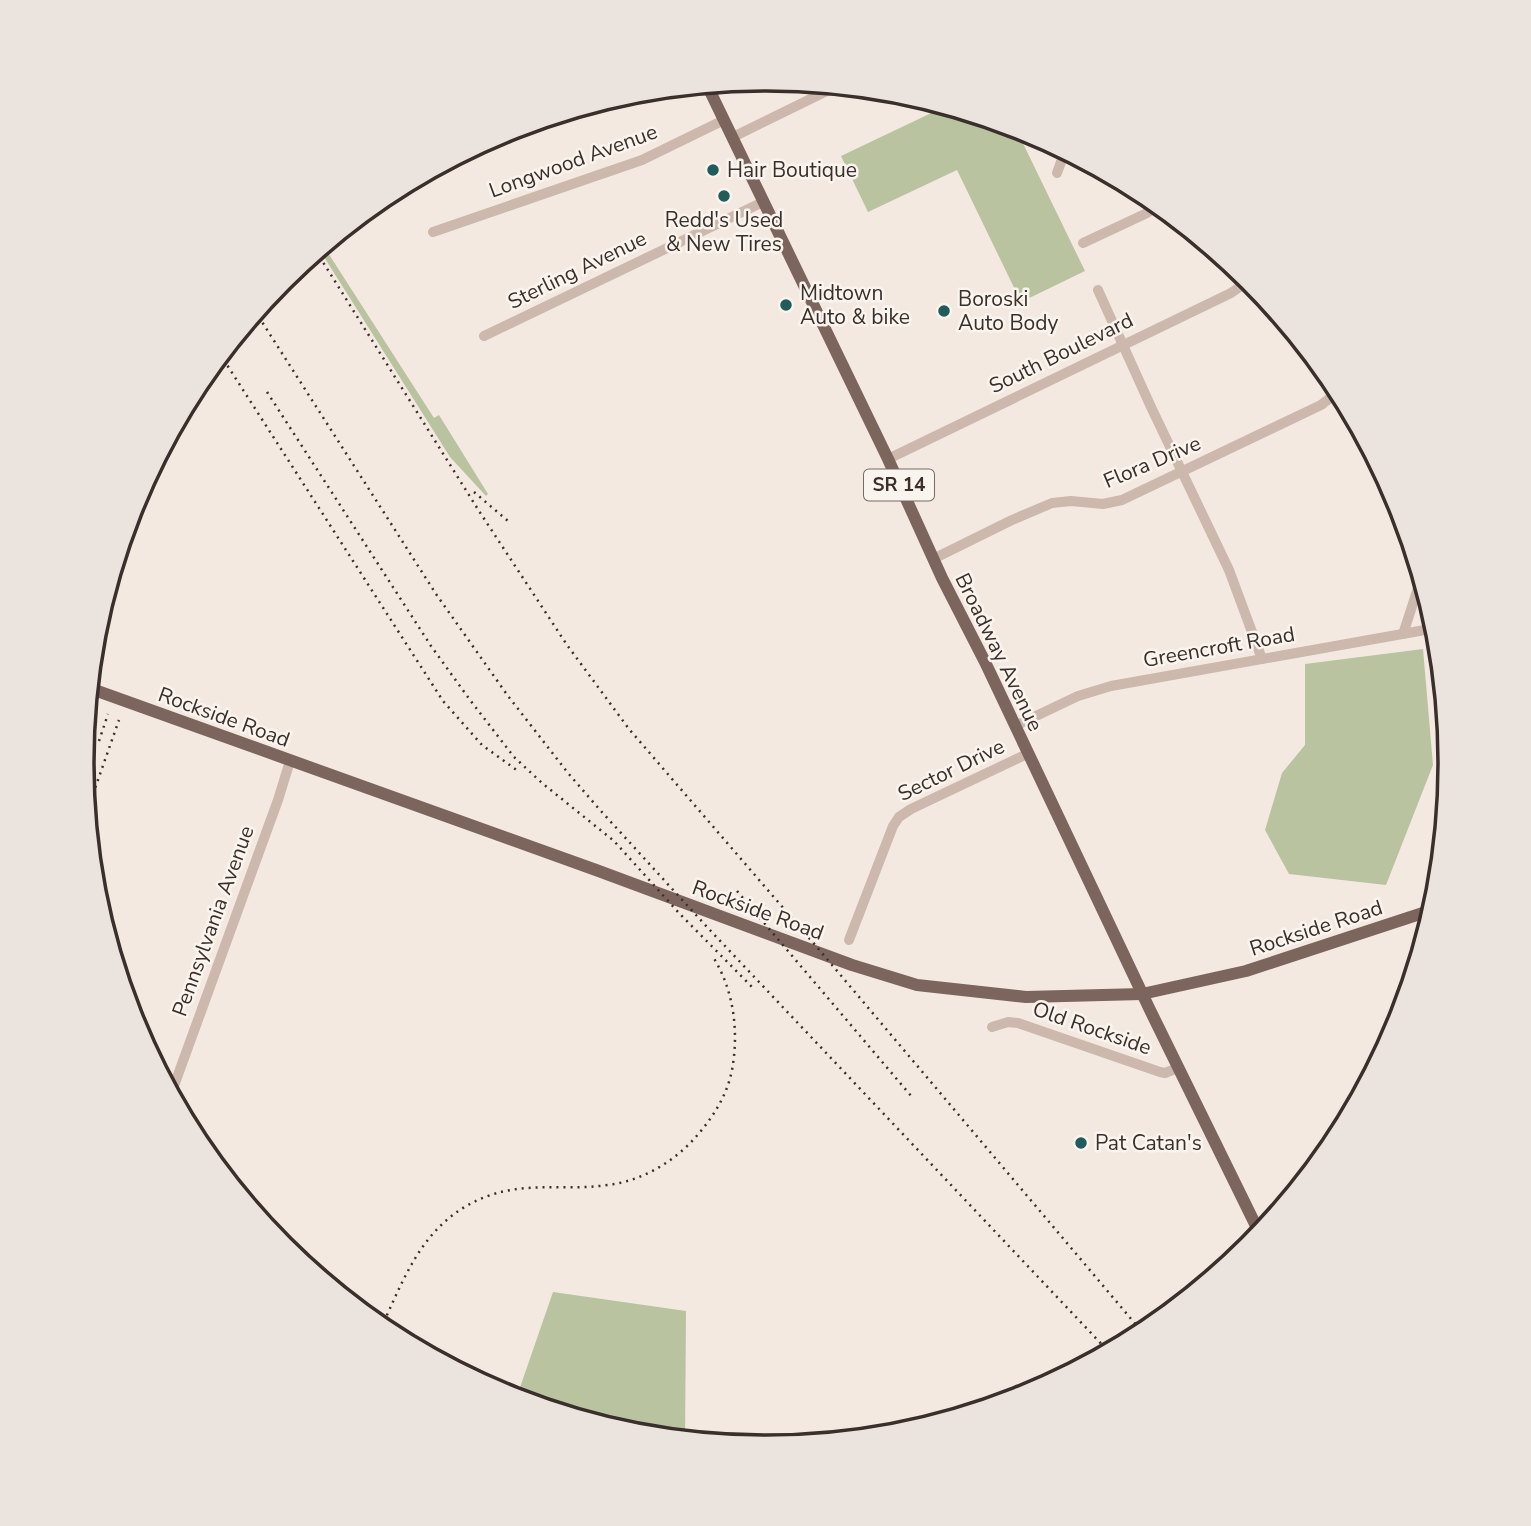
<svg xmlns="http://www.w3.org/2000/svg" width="1531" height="1526" viewBox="0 0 1531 1526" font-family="'Nunito Sans',sans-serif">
<rect width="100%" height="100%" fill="#f3e9e1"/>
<g fill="#bac3a0">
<path d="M946 106 1015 127 1085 271 1021 302 957 170 868 212 841 156Z"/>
<path d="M323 245 434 418 439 415 488 494 486 496 450 457 319 249Z"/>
<path d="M1423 649 1433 765 1386 885 1289 874 1265 830 1282 773 1305 745V664Z"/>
<path d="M553 1292 686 1311 685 1439 632 1434 516 1399Z"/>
</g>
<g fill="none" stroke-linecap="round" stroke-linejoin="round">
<g stroke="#ccb8ac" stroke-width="10">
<path d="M733 137 837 86"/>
<path d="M1057 173 1065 151"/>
<path d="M433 232 642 160 724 120"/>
<path d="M1083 243 1145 214 1153 209 1158 204"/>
<path d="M1098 290 1151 407 1229 570 1262 659"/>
<path d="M484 336 763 202"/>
<path d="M888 459 1231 293 1241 286 1248 279"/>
<path d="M933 559 1012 520 1052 503 1071 501 1103 504 1122 500 1321 405 1339 391"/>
<path d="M1403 634 1421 579"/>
<path d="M1015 726 1078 696 1111 686 1436 628"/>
<path d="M849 940 893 826 899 817 911 809 1027 754"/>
<path d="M992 1027 1008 1022 1018 1023 1160 1072 1165 1073 1178 1068"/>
<path d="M171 1094 278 800 290 761"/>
</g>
<g stroke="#7c655c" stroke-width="12">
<path d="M707 85 888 459 942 578 985 662 1150 1010 1260 1234"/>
<path d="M89 688 596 870 852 965 917 985 1026 997 1142 994 1246 971 1432 910"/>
</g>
<g stroke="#3a2f2b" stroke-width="2.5" stroke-dasharray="2 5" stroke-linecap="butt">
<path d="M316 251 479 511 567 645 629 729 816 946 1143 1333"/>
<path d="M255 311 436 594 508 696 568 773 600 810 707 927 1109 1352"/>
<path d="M220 354 443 701 482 745 518 771"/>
<path d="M267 392 431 646 470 700 514 757 542 783 614 841 679 913 754 989"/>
<path d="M474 492 508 521"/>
<path d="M99 741 108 714"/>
<path d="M86 814 119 720"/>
<path d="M737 891 912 1097"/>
<path d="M381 1328C403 1281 420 1232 468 1205 517 1178 557 1192 608 1185 641 1181 672 1163 694 1139 712 1119 727 1096 732 1070 739 1032 734 990 713 957"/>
</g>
</g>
<g fill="#205c5b" stroke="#faf4ee" stroke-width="2.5">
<circle cx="713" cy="170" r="7"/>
<circle cx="724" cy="196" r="7"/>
<circle cx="786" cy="305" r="7"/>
<circle cx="944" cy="311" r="7"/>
<circle cx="1081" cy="1143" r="7"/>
</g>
<g text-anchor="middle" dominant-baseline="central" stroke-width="5" stroke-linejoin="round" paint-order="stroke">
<rect fill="#faf4ee" stroke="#746a66" stroke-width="2" x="864" y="469.5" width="70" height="31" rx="5"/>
<g font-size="19" font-weight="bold" fill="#3a2f2b">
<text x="899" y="485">SR 14</text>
</g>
<g font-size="21" fill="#3a2f2b" stroke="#faf4ee">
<text transform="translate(573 161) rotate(-20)">Longwood Avenue</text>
<text transform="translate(577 270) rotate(-26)">Sterling Avenue</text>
<text transform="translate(1061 353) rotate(-26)">South Boulevard</text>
<text transform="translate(1152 462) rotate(-23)">Flora Drive</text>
<text transform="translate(1219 647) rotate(-10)">Greencroft Road</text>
<text transform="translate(999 652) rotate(64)">Broadway Avenue</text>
<text transform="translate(224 717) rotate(20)">Rockside Road</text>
<text transform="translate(951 770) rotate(-26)">Sector Drive</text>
<text transform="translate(758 910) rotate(20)">Rockside Road</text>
<text transform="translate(213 921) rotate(-70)">Pennsylvania Avenue</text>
<text transform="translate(1316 928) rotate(-18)">Rockside Road</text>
<text transform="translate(1092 1028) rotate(19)">Old Rockside</text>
</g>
<g font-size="21" fill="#3a2f2b" stroke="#faf4ee" text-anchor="start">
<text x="727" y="170">Hair Boutique</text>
<text x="724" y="220" text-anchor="middle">Redd's Used<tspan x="724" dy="24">&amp; New Tires</tspan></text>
<text x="800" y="293">Midtown<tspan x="800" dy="24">Auto &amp; bike</tspan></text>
<text x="958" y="299">Boroski<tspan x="958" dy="24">Auto Body</tspan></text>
<text x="1095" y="1143">Pat Catan's</text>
</g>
</g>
<path d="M0 0H1531V1526H0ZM94 763a672 672 0 1 1 1344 0a672 672 0 1 1-1344 0Z" fill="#ebe4de" fill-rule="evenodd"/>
<path fill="none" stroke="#3a2f2b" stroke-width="3.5" d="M94 763a672 672 0 1 1 1344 0a672 672 0 1 1-1344 0Z"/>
</svg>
